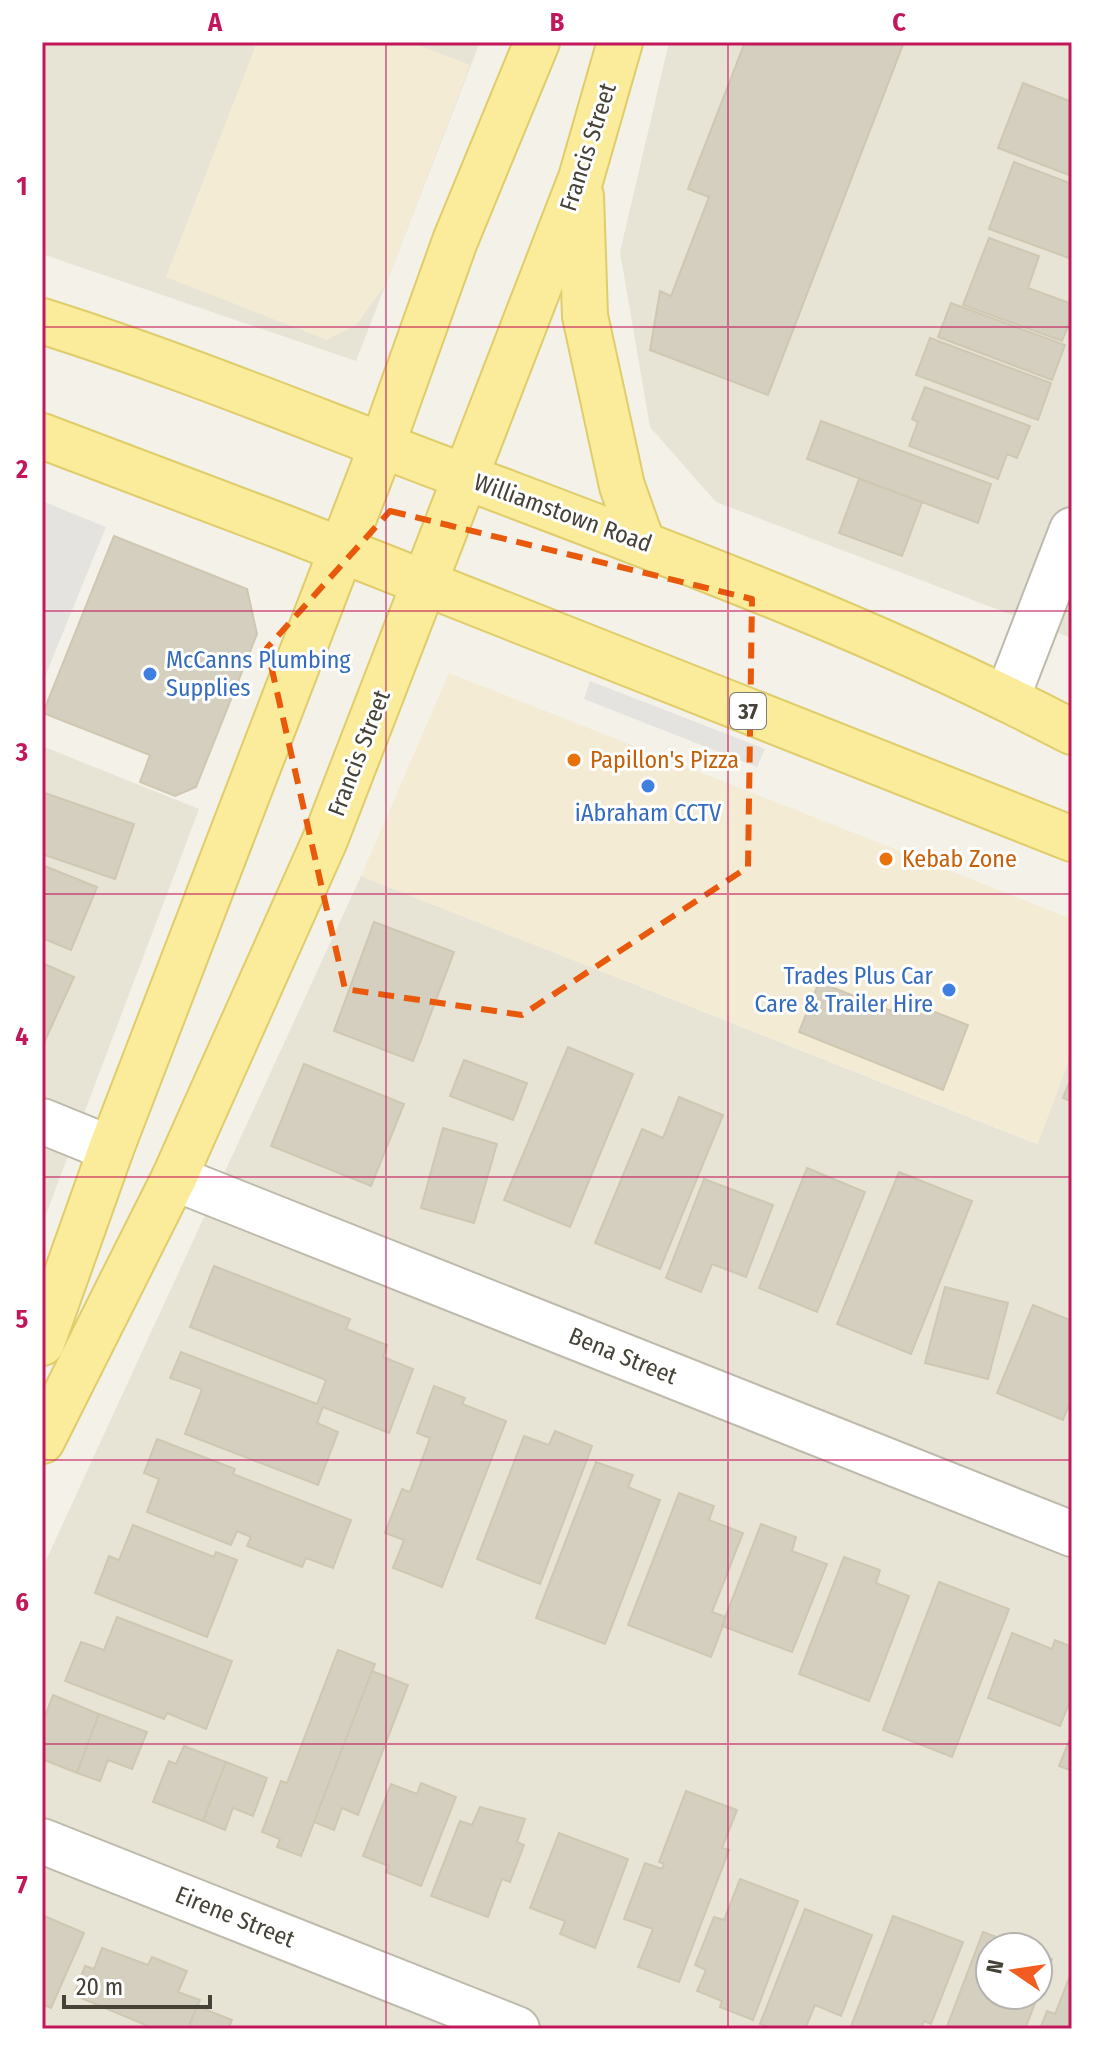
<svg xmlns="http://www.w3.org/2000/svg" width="1114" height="2071" viewBox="0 0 1114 2071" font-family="'Fira Sans Condensed',sans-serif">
<rect width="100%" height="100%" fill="#f3f1e8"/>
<g fill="#e7e4d6" fill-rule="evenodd">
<path d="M42 42H480L356 361 42 254Z"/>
<path d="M669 42H1072V638L716 502 650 427 620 252Z"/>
<path d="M42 746 199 809 42 1225Z"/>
<path d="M361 876 1037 1144 1072 1052V2029H42V1569ZM990 1947H1038V1995H990Z"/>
</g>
<g fill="#f4ebd4">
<path d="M257 42H411L470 65 386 284 356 325 327 340 166 277Z"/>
<path d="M449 673 1072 919V1052L1038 1144 361 876Z"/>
</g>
<g fill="#e5e3df">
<path d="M42 501 106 527 42 684Z"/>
<path d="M590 681 765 749 757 767 584 699Z"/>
</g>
<g fill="#d4cfbe" stroke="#cfc7b1" stroke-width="2">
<path d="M745 42H904L768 395 650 350 660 291 671 296 709 197 688 189Z"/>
<path d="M1023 83 1072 102V176L998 148Z"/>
<path d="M1014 162 1072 184V259L989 229Z"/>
<path d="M989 238 1039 256 1028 288 1072 304V316L1062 341 963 305Z"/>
<path d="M951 303 1065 345 1052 380 938 337Z"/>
<path d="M930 338 1051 383 1038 420 916 375Z"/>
<path d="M925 387 1030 426 1017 458 1007 454 998 479 909 446 918 422 912 419Z"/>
<path d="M821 421 991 484 978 523 807 459Z"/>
<path d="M859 479 922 502 902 556 839 533Z"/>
<path d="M114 536 247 589 257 634 196 787 175 796 140 782 150 755 43 713Z"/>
<path d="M42 792 134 824 115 879 42 854Z"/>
<path d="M42 865 97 887 71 950 42 938Z"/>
<path d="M374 922 454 952 413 1061 334 1031Z"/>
<path d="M42 963 74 977 42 1047Z"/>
<path d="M819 982 891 1011 897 997 968 1025 943 1090 799 1032Z"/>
<path d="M568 1047 633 1074 570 1227 504 1200Z"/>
<path d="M464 1060 527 1083 513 1120 450 1096Z"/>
<path d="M304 1064 404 1104 371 1186 271 1146Z"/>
<path d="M1072 1076V1102L1063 1098Z"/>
<path d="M679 1097 723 1115 660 1269 595 1243 642 1129 663 1138Z"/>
<path d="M443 1128 497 1144 474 1223 421 1208Z"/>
<path d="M807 1168 865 1192 817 1312 759 1288Z"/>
<path d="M899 1172 972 1201 911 1354 837 1324Z"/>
<path d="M704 1179 773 1205 746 1277 712 1264 701 1292 666 1278Z"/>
<path d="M214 1266 350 1319 346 1329 387 1345 383 1357 413 1369 389 1433 323 1407 317 1423 338 1432 318 1485 185 1434 202 1389 170 1378 181 1352 317 1404 326 1380 190 1327Z"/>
<path d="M945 1287 1008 1303 988 1379 925 1363Z"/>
<path d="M1033 1305 1072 1321V1397L1063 1420 997 1393Z"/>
<path d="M434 1386 465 1398 462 1404 506 1421 442 1587 393 1568 404 1540 385 1533 402 1489 410 1492 430 1438 417 1433Z"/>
<path d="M555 1431 592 1446 540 1584 477 1559 524 1436 549 1445Z"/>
<path d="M157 1439 235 1469 233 1474 351 1520 333 1568 306 1558 302 1567 247 1546 251 1537 237 1531 231 1545 147 1512 159 1479 144 1473Z"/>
<path d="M596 1462 633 1475 628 1487 660 1500 605 1644 536 1618Z"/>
<path d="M679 1493 714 1506 709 1520 743 1533 712 1612 726 1617 711 1657 628 1625Z"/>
<path d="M761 1524 796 1537 792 1551 827 1564 792 1652 722 1626Z"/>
<path d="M133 1525 214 1557 216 1552 237 1560 207 1637 95 1593 109 1556 119 1560Z"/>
<path d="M844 1557 880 1570 876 1583 909 1596 869 1701 799 1674Z"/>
<path d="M939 1582 1009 1609 952 1757 883 1730Z"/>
<path d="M117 1617 232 1661 206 1729 167 1713 164 1719 65 1681 81 1642 104 1650Z"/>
<path d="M1012 1633 1052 1649 1055 1640 1072 1647V1696L1060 1726 988 1698Z"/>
<path d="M338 1650 375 1664 301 1856 277 1847 280 1839 262 1832 281 1781 287 1783Z"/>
<path d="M372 1671 408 1685 358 1815 342 1808 334 1830 314 1822Z"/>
<path d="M53 1695 99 1714 77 1773 42 1759 45 1740 42 1739V1724Z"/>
<path d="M99 1714 147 1732 132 1769 108 1760 100 1781 77 1773Z"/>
<path d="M1072 1734V1771L1059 1766Z"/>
<path d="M184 1746 226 1762 203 1821 153 1802 169 1761 176 1764Z"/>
<path d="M226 1762 267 1778 253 1816 233 1808 225 1830 203 1821Z"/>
<path d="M421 1783 456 1797 421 1886 386 1872 389 1866 363 1856 391 1784 417 1794Z"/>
<path d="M686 1791 737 1810 722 1848 729 1850 679 1982 638 1967 653 1929 624 1919 645 1863 662 1869 664 1864 659 1862Z"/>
<path d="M480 1807 525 1819 517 1842 524 1845 510 1882 502 1879 488 1917 431 1896 460 1821 472 1825Z"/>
<path d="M559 1833 628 1859 595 1948 560 1934 565 1921 530 1908Z"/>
<path d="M740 1879 798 1901 753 2020 720 2007 722 2001 697 1991 706 1970 695 1965 714 1917 724 1920Z"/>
<path d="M805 1909 872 1935 841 2016 815 2005 805 2029H774L760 2024Z"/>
<path d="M42 1915 84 1933 51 2008 42 2004Z"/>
<path d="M893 1916 963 1942 931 2024 924 2021 921 2029H850Z"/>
<path d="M983 1932 1023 1947H990V1995H1038V1953L1052 1959 1025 2029H946Z"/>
<path d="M102 1948 148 1965 152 1957 187 1971 178 1992 200 2000 188 2029H155L74 1995 85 1966 94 1969Z"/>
<path d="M1070 1976 1072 2029H1040L1047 2011 1055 2014Z"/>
<path d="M197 2006 232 2020 228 2029H188Z"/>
</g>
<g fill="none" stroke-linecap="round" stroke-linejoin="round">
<defs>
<g id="minor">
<path d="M1007 698 1072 530"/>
<path d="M42 1121 111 1149"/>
<path d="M174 1178 1072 1534"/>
<path d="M42 1841 517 2029"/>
</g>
<g id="major">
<path d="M581 196 585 316 622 486 642 542"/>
<path d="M42 321C185 366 323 424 463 476 669 554 877 630 1072 732"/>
<path d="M42 436 288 529 1072 839"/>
<path d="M42 1343 111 1149 382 445 455 241 537 42"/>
<path d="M42 1441 174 1178 325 840 581 178 620 42"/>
</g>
</defs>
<use href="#minor" stroke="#bebaab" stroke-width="48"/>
<use href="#major" stroke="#dfcc6a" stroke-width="48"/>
<use href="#minor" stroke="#fff" stroke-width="44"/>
<use href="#major" stroke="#faec9a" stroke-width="44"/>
</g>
<path fill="none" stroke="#e8590c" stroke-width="6" stroke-dasharray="16 10" stroke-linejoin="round" d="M390 511 752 599 748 867 522 1015 345 989 267 648Z"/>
<path fill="none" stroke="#c2185b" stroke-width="2" stroke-opacity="0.55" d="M386 42V2029M728 42V2029M42 327H1072M42 611H1072M42 894H1072M42 1177H1072M42 1460H1072M42 1744H1072"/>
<g fill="#3f7fe0" stroke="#fff" stroke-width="3">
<circle cx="150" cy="674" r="8"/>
<circle cx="648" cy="786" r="8"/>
<circle cx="949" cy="990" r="8"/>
</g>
<g fill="#e8710a" stroke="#fff" stroke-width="3">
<circle cx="574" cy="760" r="8"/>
<circle cx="886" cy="859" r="8"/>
</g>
<g text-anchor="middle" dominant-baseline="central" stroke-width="6" stroke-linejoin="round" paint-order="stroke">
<rect fill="#fff" stroke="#7e7b73" stroke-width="2" x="730" y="693" width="36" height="36" rx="6"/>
<g font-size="22" font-weight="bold" fill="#464237">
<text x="748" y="711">37</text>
</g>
<g font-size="24" fill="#464237" stroke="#fff">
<text transform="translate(588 147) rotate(-72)">Francis Street</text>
<text transform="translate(563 513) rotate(20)">Williamstown Road</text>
<text transform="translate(359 753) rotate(-69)">Francis Street</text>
<text transform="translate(623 1356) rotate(22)">Bena Street</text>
<text transform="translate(235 1917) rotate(22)">Eirene Street</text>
</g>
<g font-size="24" fill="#366cbe" stroke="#fff" text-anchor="start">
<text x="166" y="660">McCanns Plumbing<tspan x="166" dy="28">Supplies</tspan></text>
<text x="648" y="813" text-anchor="middle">iAbraham CCTV</text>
<text x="933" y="976" text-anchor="end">Trades Plus Car<tspan x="933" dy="28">Care &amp; Trailer Hire</tspan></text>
</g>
<g font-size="24" fill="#c56008" stroke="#fff" text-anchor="start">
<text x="590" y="760">Papillon's Pizza</text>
<text x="902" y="859">Kebab Zone</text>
</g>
</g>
<rect width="1114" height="2071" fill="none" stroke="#ffffff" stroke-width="88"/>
<g transform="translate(1014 1971) rotate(283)"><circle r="38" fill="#ffffff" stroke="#b5b3af" stroke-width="2"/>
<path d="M0-6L14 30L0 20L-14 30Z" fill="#f25c20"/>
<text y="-12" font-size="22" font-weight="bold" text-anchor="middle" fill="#464237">N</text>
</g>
<path d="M64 1995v12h146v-12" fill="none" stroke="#464237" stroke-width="4"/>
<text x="76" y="1995" font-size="24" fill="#464237" stroke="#ffffff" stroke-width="6" paint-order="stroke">20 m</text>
<rect x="44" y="44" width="1026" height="1983" fill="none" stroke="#c2185b" stroke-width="3"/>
<g font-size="26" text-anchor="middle" font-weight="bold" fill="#c2185b">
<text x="215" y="31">A</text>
<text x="557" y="31">B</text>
<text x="899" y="31">C</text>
<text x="22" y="195">1</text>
<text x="22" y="478">2</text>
<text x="22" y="761">3</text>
<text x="22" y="1045">4</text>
<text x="22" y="1328">5</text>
<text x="22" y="1611">6</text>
<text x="22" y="1894">7</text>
</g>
</svg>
